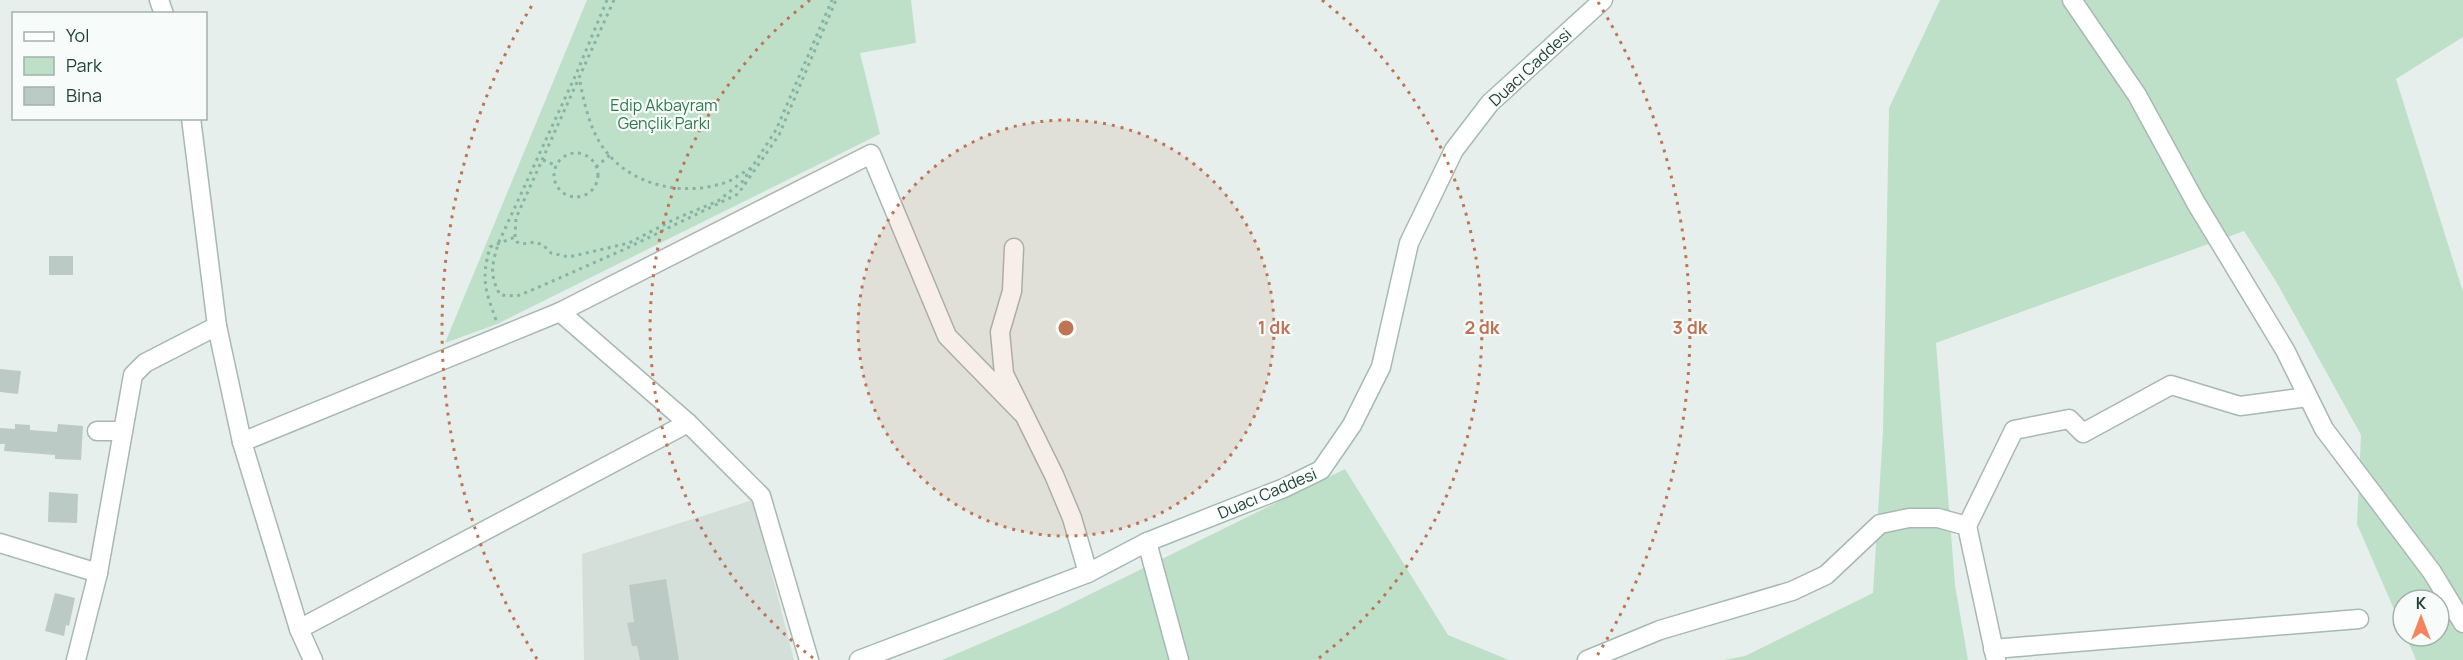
<svg xmlns="http://www.w3.org/2000/svg" width="2463" height="660" viewBox="0 0 2463 660" font-family="Manrope,sans-serif">
<rect width="100%" height="100%" fill="#e6efeb"/>
<path fill="#d4dfda" d="M753 500 794 660H584L582 554Z"/>
<g fill="#bfe0c8">
<path d="M587 0H911L916 43 860 53 880 134 497 324 445 343Z"/>
<path d="M1940 0H2463V37L2396 79 2463 292V660H2416L2406 636H2439V600H2403V630L2357 524 2361 435 2277 283 2244 231 1936 343 1955 585 1968 660H1724L1745 656 1873 593 1883 432 1889 108Z"/>
<path d="M1345 469 1448 635 1509 660H942L1056 611Z"/>
</g>
<g fill="#bbcac4">
<rect x="49" y="256" width="24" height="19"/>
<path d="M0 369 21 371 18 394 0 392Z"/>
<path d="M15 424 30 425V430L57 432 58 424 83 426 81 460 55 459V455L4 451 5 444H0V428L15 429Z"/>
<path d="M49 492 78 494 77 523 48 522Z"/>
<path d="M666 579 679 660H640L637 646H632L627 623 634 622 629 585Z"/>
<path d="M55 593 75 598 69 626 66 625 64 636 45 631Z"/>
</g>
<g fill="none" stroke-linecap="round" stroke-linejoin="round">
<defs>
<g id="street">
<path d="M159 0 164 14"/>
<path d="M2072 0 2137 95 2196 203 2285 350 2324 429 2432 572 2463 623"/>
<path d="M191 118 217 326 242 442 299 629 313 660"/>
<path d="M1014 248 1012 291 1000 332 1004 374 1054 475 1072 518 1088 573"/>
<path d="M560 312 688 423 761 496 809 660"/>
<path d="M97 431H123"/>
<path d="M242 442 560 312 871 154 947 336 1022 413"/>
<path d="M1967 526 2014 430 2069 419 2083 433 2171 385 2240 406 2308 397"/>
<path d="M1147 542 1179 660"/>
<path d="M0 543 98 573"/>
<path d="M299 629 688 423"/>
<path d="M1993 649 2359 619"/>
<path d="M76 660 98 573 133 375 145 363 217 326"/>
<path d="M1587 660 1660 630 1792 591 1826 575 1880 524 1909 518H1938L1967 526 1996 660"/>
</g>
<path id="secondary" d="M859 660 1088 573 1147 542 1284 488 1321 470 1352 425 1381 367 1409 243 1454 150 1490 103 1603 0"/>
</defs>
<use href="#street" stroke="#a8b8b2" stroke-width="21"/>
<use href="#secondary" stroke="#a4bbb3" stroke-width="21"/>
<g stroke="#86b3a5" stroke-width="3" stroke-dasharray="3 4.5" stroke-linecap="butt">
<path d="M607 0 577 72 498 244C492 266 489 274 500 295L517 296 532 290 623 250 738 194 779 135 836 0"/>
<path d="M614 0 516 218 515 237 517 242 522 244 535 242 543 245 551 253 569 257 629 243 675 219 718 201 743 181 776 130 832 0"/>
<path d="M580 82C584 102 589 125 600 143 626 185 682 198 727 182 735 179 743 172 751 168"/>
<circle cx="576" cy="175" r="22"/>
<path d="M543 160 557 166"/>
<path d="M596 167 610 155"/>
<path d="M496 320C485 289 481 280 490 247L515 237"/>
</g>
<use href="#street" stroke="#fff" stroke-width="18"/>
<use href="#secondary" stroke="#fff" stroke-width="18"/>
</g>
<circle cx="1066" cy="328" r="208" fill="#c07456" fill-opacity=".12"/>
<g fill="none" stroke="#c07456" stroke-width="3" stroke-dasharray="3 6">
<circle cx="1066" cy="328" r="208"/>
<path d="M813 658A416 416 0 0 1 810 0M1322 0A416 416 0 0 1 1319 658"/>
<path d="M537 659A624 624 0 0 1 534 2M1598 2A624 624 0 0 1 1595 659"/>
</g>
<g text-anchor="middle" dominant-baseline="central" stroke-width="4.5" stroke-linejoin="round" paint-order="stroke">
<g font-size="16" fill="#24423a" stroke="#f7fbf9">
<text transform="translate(1530 67) rotate(-43)">Duacı Caddesi</text>
<text transform="translate(1267 493) rotate(-23)">Duacı Caddesi</text>
</g>
<g font-size="16" fill="#2d7a4b" stroke="#f7fbf9">
<text x="664" y="105">Edip Akbayram<tspan x="664" dy="18">Gençlik Parkı</tspan></text>
</g>
</g>
<circle cx="1066" cy="328" r="9" fill="#c07456" stroke="#f7fbf9" stroke-width="3"/>
<g font-size="18" text-anchor="middle" font-weight="bold" fill="#c07456" stroke="#f7fbf9" stroke-width="4.5" stroke-linejoin="round" paint-order="stroke">
<text x="1274" y="334">1 dk</text>
<text x="1482" y="334">2 dk</text>
<text x="1690" y="334">3 dk</text>
</g>
<rect x="12" y="12" width="195" height="108" fill="#f7fbf9" stroke="#a3b1ad" stroke-width="1.5"/>
<rect x="24" y="32" width="30" height="9" fill="#ffffff" stroke="#a3b1ad" stroke-width="1.5"/>
<text x="66" y="42" font-size="18" fill="#24423a">Yol</text>
<rect x="24" y="57" width="30" height="18" fill="#bfe0c8" stroke="#a3b1ad" stroke-width="1.5"/>
<text x="66" y="72" font-size="18" fill="#24423a">Park</text>
<rect x="24" y="87" width="30" height="18" fill="#bbcac4" stroke="#a3b1ad" stroke-width="1.5"/>
<text x="66" y="102" font-size="18" fill="#24423a">Bina</text>
<g transform="translate(2421 618)"><circle r="28" fill="#f7fbf9" stroke="#a3b1ad" stroke-width="1.5"/>
<path d="M0-4.5L10 22L0 15L-10 22Z" fill="#f4845f"/>
<text y="-9" font-size="16" font-weight="bold" text-anchor="middle" fill="#24423a">K</text>
</g>
</svg>
